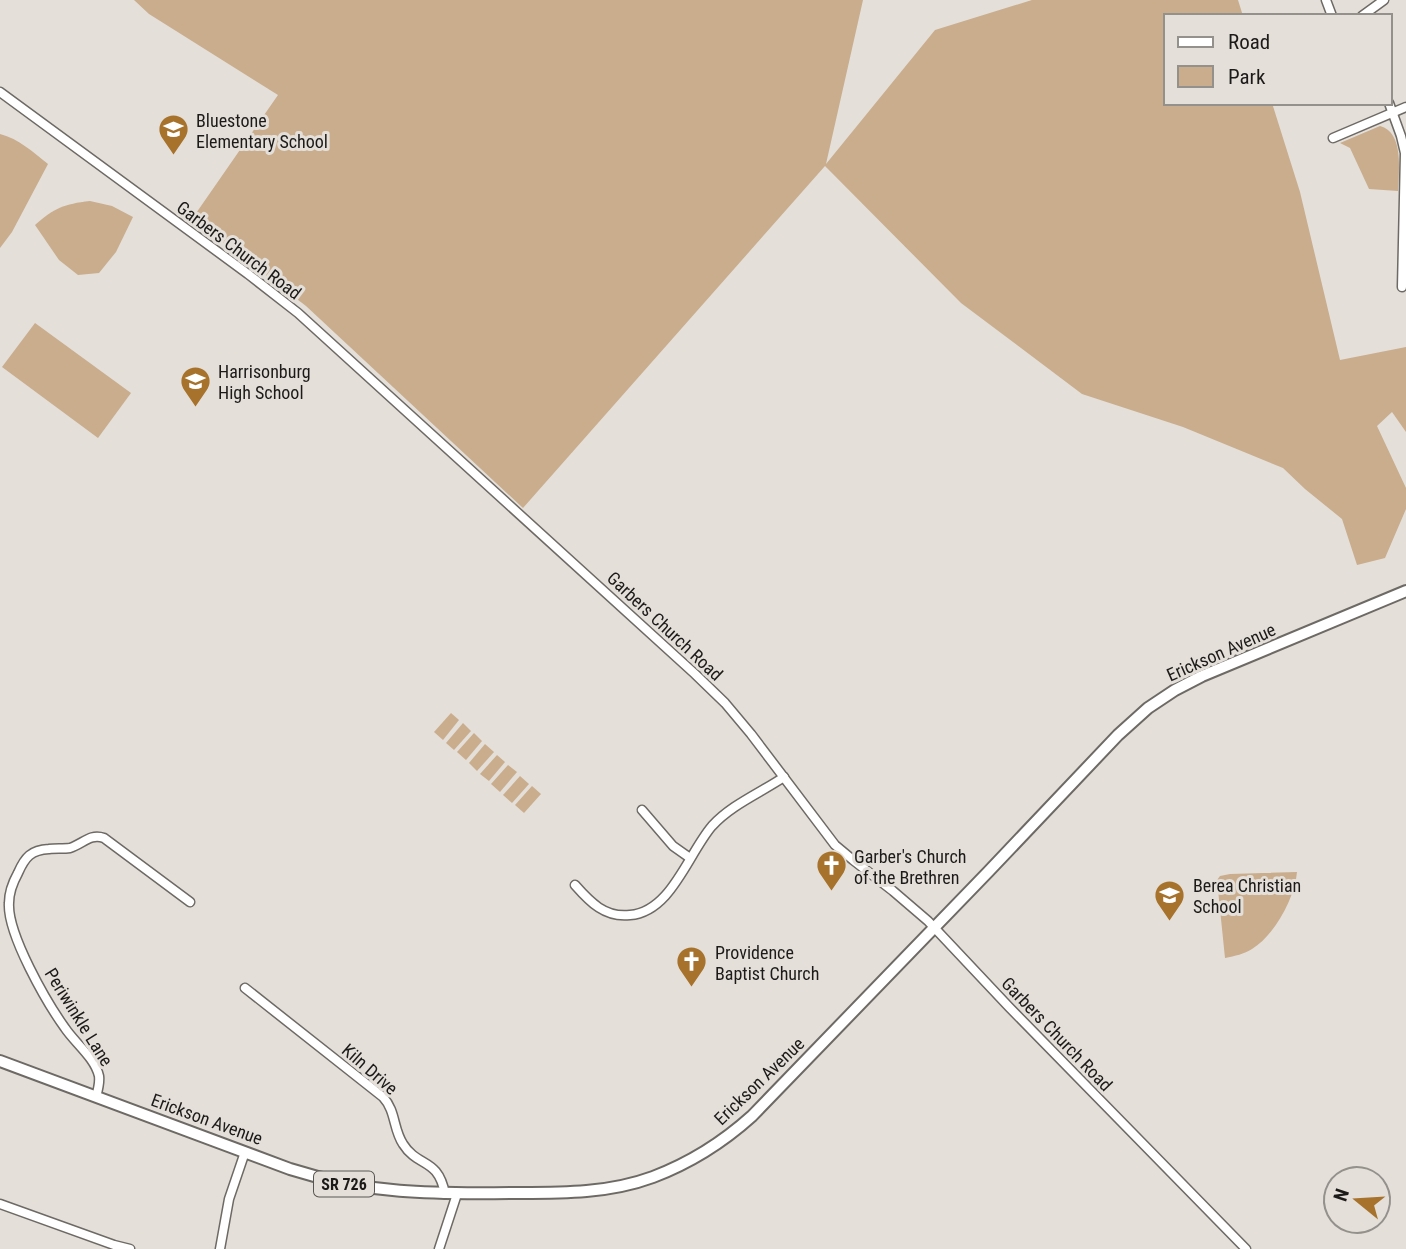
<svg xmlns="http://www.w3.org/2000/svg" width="1406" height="1249" viewBox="0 0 1406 1249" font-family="'Roboto Condensed',sans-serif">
<rect width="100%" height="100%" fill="#e4dfd9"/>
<g fill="#c9ad8d">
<path d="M134 0H863L826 164 935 30 1032 0H1238L1243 16H1166V103H1272L1300 192 1340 360 1406 347V432L1392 412 1377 426 1406 488V509L1385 558 1357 565 1342 519 1305 489 1283 468 1183 427 1082 394 961 303 825 166 523 508 306 306 192 219 278 95 149 14Z"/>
<path d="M1380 126C1404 132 1399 171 1398 191L1369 189 1350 148 1340 143Z"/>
<path d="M0 134C19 139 33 152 48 164L12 232 0 248Z"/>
<path d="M90 201 112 206 133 217 116 252 99 273 78 275 59 260 35 225C54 208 64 204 90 201Z"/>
<path d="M35 323 131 393 98 438 2 367Z"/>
<path d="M451 713 459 720 443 740 434 732Z"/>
<path d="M463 723 471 731 454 750 446 743Z"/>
<path d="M474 733 482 741 466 760 457 752Z"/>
<path d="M485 744 494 752 477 771 469 763Z"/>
<path d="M497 755 505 762 489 781 480 774Z"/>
<path d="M508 765 517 772 500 792 491 784Z"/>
<path d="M520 776 529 784 512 803 503 795Z"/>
<path d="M532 786 541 794 524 813 515 805Z"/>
<path d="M1297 872C1295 897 1275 935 1252 949 1244 954 1235 956 1225 958L1217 880 1220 876 1230 874Z"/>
</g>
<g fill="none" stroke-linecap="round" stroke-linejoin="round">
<defs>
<g id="minor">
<path d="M1326 0 1332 16"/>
<path d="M1362 16 1384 0"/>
<path d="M0 92 248 274 298 313 695 674 725 703 751 734 835 845 853 860 893 891 928 921 1009 1007 1246 1249"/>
<path d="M1389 103 1401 136 1405 153 1402 287"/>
<path d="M1333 138 1406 107"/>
<path d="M642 810 673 846 690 858"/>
<path d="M575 885C590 902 605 918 630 915 671 912 688 854 712 826 731 805 760 793 784 777"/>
<path d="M245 988 383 1097C396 1111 393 1129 403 1144 418 1168 438 1157 445 1194"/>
<path d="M96 1097C98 1090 100 1083 99 1076 95 1058 75 1043 65 1028 47 1003 7 934 9 903 9 892 13 882 18 873 25 857 31 850 49 849 55 848 63 849 70 848 83 844 90 833 104 838L190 902"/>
<path d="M0 1204 114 1245 130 1249"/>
<path d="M220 1249 229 1199 245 1152"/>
<path d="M439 1249 457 1194"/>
</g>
<path id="major" d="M0 1061 290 1169C368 1194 431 1194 511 1193 559 1193 607 1194 653 1177 690 1163 722 1143 752 1116L988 872 1118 735 1148 708 1175 690 1202 676 1406 591"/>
</defs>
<use href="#minor" stroke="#6d6964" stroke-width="11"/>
<use href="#major" stroke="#6d6964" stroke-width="14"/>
<use href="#minor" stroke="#fff" stroke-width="8"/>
<use href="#major" stroke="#fff" stroke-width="10"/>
</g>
<defs>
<symbol id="school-pin" viewBox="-11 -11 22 30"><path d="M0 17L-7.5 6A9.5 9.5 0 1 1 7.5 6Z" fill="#a7732c" stroke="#e4dfd9"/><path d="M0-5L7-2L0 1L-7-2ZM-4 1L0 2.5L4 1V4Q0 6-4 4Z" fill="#fff"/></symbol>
<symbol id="church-pin" viewBox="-11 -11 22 30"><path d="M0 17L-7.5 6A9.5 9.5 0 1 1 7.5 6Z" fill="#a7732c" stroke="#e4dfd9"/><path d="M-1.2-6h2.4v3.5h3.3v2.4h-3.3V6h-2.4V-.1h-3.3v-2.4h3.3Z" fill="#fff"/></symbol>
</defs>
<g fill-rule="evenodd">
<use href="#school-pin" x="156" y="112" width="35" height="47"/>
<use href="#school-pin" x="178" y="364" width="35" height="47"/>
<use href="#church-pin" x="814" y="848" width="35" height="47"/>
<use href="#school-pin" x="1152" y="878" width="35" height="47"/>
<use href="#church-pin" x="674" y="944" width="35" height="47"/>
</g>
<g text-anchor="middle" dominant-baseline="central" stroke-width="6" stroke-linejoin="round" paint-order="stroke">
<rect fill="#e4dfd9" stroke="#585653" stroke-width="2" x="314" y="1171.5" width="60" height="25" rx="5"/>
<g font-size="16" font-weight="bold" fill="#1c1b19">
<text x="344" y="1184">SR 726</text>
</g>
<g font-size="18" fill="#1c1b19" stroke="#e4dfd9" text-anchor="start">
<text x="196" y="120">Bluestone<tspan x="196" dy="21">Elementary School</tspan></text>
<text x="218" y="371">Harrisonburg<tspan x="218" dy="21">High School</tspan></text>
<text x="854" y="856">Garber's Church<tspan x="854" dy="21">of the Brethren</tspan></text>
<text x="1193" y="885">Berea Christian<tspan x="1193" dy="21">School</tspan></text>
<text x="715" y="952">Providence<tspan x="715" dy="21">Baptist Church</tspan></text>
</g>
<g font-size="18" fill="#1c1b19" stroke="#e4dfd9">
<text transform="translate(239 250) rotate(37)">Garbers Church Road</text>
<text transform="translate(665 626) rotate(43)">Garbers Church Road</text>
<text transform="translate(1221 652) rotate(-24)">Erickson Avenue</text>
<text transform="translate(79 1017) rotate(58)">Periwinkle Lane</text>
<text transform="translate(1057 1034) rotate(46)">Garbers Church Road</text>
<text transform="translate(370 1069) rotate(41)">Kiln Drive</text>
<text transform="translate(759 1081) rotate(-44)">Erickson Avenue</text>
<text transform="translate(207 1119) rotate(20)">Erickson Avenue</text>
</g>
</g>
<rect x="1164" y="14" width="228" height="91" fill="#e4dfd9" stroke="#94918c" stroke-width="2"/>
<rect x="1178" y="37" width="35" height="10" fill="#ffffff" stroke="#94918c" stroke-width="2"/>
<text x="1228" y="49" font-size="21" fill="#1c1b19">Road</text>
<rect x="1178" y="66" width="35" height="21" fill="#c9ad8d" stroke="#94918c" stroke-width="2"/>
<text x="1228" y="84" font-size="21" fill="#1c1b19">Park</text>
<g transform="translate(1357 1200) rotate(288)"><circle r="33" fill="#e4dfd9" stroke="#94918c" stroke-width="2"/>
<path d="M0-5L12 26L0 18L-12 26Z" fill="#a7732c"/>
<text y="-10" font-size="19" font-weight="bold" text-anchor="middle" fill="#1c1b19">N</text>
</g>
</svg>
